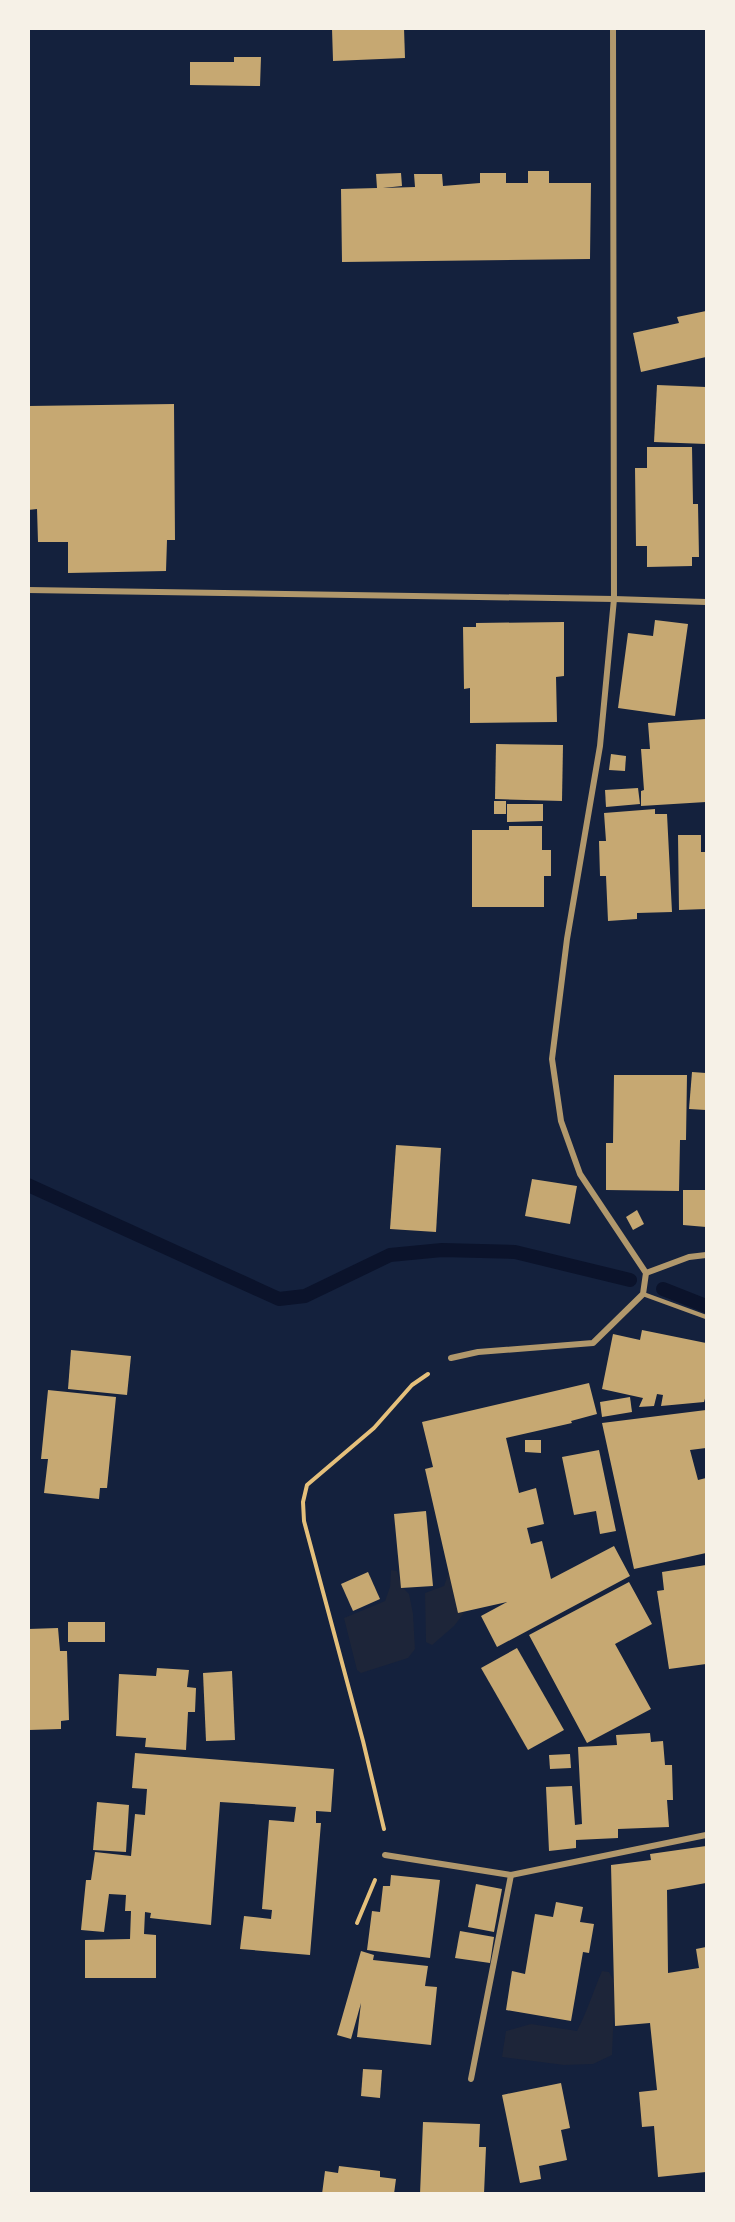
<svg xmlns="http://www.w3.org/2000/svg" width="735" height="2222" viewBox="0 0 735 2222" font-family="'IBM Plex Sans',sans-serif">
<rect width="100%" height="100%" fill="#14213d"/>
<g fill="#1d2539">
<path d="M450 1569 454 1571 464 1613 454 1626 432 1645 426 1642 425 1593 444 1586Z"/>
<path d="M391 1570 397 1571 402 1587 409 1594 413 1614 415 1649 408 1658 361 1673 357 1670 344 1618 385 1601 390 1587Z"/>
<path d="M602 1971 609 1972 615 1983 612 2055 593 2064 564 2065 502 2057 506 2031 531 2024 577 2031C587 2012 593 1992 602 1971Z"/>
</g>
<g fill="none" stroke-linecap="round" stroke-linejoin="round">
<g stroke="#0b132b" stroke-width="14">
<path d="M28 1185 279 1299 305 1296 390 1255 442 1250 515 1252 630 1280"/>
<path d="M663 1289 706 1306"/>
</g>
</g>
<g fill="#c6a872">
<path d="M332 28H404L405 58 333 61Z"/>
<path d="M234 57H261L260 86 190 85V62H234Z"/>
<path d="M528 171H549V183H591L590 259 342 262 341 189 377 188 376 174 401 173 402 186 383 188 415 187 414 174H442L443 186 480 183V173H506V183H528Z"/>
<path d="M706 311V357L641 372 633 333 679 323 677 317Z"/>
<path d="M657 385 706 387V444L654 442Z"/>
<path d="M174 404 175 540H167L166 571 68 573V542H38L37 509 28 510V406Z"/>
<path d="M647 447H692L693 504H698L699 557H692V566L647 567V546H636L635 468H647Z"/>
<path d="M655 620 688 624 675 716 618 708 628 633 653 636Z"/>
<path d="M564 622V676L556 677 557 722 470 723V688L464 689 463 627H476V623Z"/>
<path d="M706 719V802L641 806V791L644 790 641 749H650L648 723Z"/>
<path d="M496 744 563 745 562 801 495 799Z"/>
<path d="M611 754 626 756 625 771 609 770Z"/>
<path d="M638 788 640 804 606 807 605 790Z"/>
<rect x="494" y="801" width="12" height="13"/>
<path d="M507 804H543V821L507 822Z"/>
<path d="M655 809V814H667L672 912 637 913V919L608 921 606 876H600L599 841H606L604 813Z"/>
<path d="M509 826H542V850H551V876H544V907H472V830H509Z"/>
<path d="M678 835H701V852H706V909L679 910Z"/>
<path d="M692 1072 706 1073V1110L689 1109Z"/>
<path d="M614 1075H687L686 1140H680L679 1191 606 1190V1143H613Z"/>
<path d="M396 1145 441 1148 436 1232 390 1229Z"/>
<path d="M532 1179 577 1186 570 1224 525 1216Z"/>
<path d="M683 1190H706V1227L683 1225Z"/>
<path d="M637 1210 644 1224 633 1230 626 1217Z"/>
<path d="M642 1330 706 1343V1395L704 1402 661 1406 663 1395 657 1394 654 1406 639 1407 643 1398 602 1389 613 1334 640 1340Z"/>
<path d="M71 1350 131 1356 127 1395 68 1389Z"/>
<path d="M589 1383 597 1414 571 1421 572 1423 506 1438 519 1493 536 1488 544 1524 527 1528 531 1544 542 1541 551 1579 614 1546 630 1576 497 1647 481 1616 507 1602 458 1613 425 1469 433 1467 422 1422Z"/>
<path d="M48 1390 116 1397 107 1488H100L99 1499 44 1493 48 1459H41Z"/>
<path d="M630 1397 632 1412 602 1417 600 1402Z"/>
<path d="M706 1410V1448L690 1450 698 1480 706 1478V1553L634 1569 602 1423Z"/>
<path d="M525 1440H541V1453L525 1452Z"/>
<path d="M599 1450 616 1531 600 1534 596 1511 574 1515 562 1457Z"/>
<path d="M426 1511 433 1586 401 1588 394 1514Z"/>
<path d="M706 1565V1664L669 1669 657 1591 664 1590 662 1572Z"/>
<path d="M368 1572 380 1599 353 1611 341 1584Z"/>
<path d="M629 1582 652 1624 615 1644 651 1709 587 1743 529 1635Z"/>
<rect x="68" y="1622" width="37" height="20"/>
<path d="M58 1628 60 1651H67L69 1720 61 1721V1729L29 1730 28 1629Z"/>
<path d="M517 1648 564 1730 528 1750 481 1668Z"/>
<path d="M157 1668 189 1670 187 1687 196 1688 195 1712H188L186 1750 145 1747 146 1738 116 1736 119 1674 156 1676Z"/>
<path d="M232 1671 235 1740 206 1741 203 1673Z"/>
<path d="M650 1733 651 1742 663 1741 665 1765H672L673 1800H667L669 1827 618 1829V1838L576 1840V1848L549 1851 546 1787 572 1786 575 1825 582 1824 578 1747 617 1745 616 1735Z"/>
<path d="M135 1753 334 1769 331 1812 316 1811V1823H321L310 1955 240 1949 244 1916 271 1919 272 1910 262 1909 269 1820 294 1822 296 1807 220 1802 211 1925 150 1918 151 1913 145 1912 144 1934 156 1935V1978H85V1940L130 1939 131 1911H125L126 1895 109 1894 104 1932 81 1930 86 1880H91L95 1852 131 1856 135 1814 145 1815 147 1789 132 1788Z"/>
<path d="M570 1754 571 1768 550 1769 549 1755Z"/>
<path d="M97 1802 129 1805 126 1852 93 1850Z"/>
<path d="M706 1846V1883L667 1890 668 1973 699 1968 696 1949 706 1947V2172L658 2177 654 2126 642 2127 639 2092 657 2090 650 2023 615 2026 611 1865 651 1860 650 1854Z"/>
<path d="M391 1875 440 1880 430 1958 367 1950 372 1911 380 1912 383 1886H390Z"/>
<path d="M476 1884 502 1889 494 1932 468 1927Z"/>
<path d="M556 1902 583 1907 580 1922 594 1924 589 1953 583 1952 571 2021 506 2010 512 1971 525 1974 535 1914 553 1917Z"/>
<path d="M460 1931 494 1937 490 1963 455 1958Z"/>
<path d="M361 1951 374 1955 373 1960 428 1966 425 1986 437 1987 431 2045 357 2037 361 2003 351 2039 337 2035Z"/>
<path d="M363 2069 382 2070 380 2098 361 2096Z"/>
<path d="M561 2083 570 2128 561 2130 567 2160 539 2166 541 2179 520 2183 502 2095Z"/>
<path d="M423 2122 480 2124 479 2147H486L484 2194H420Z"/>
<path d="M339 2166 380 2171V2177L396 2179 394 2194H322L325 2171 338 2173Z"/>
</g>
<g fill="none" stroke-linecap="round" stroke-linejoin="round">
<g stroke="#e5c07b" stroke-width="4">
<path d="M384 1829 363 1741 304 1521 303 1502 307 1485 374 1428 412 1385 428 1374"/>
<path d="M357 1923 375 1880"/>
</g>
<path stroke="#b1986c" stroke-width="4.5" d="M643 1294 706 1317"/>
<g stroke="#b1986c" stroke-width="6">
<path d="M28 590 614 599 706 602"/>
<path d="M646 1273 689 1257 706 1255"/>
<path d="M451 1358 478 1352 593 1343 643 1294 646 1273 580 1174 561 1121 552 1059 567 939 600 746 614 599 613 28"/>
<path d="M385 1855 511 1875 706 1835"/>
<path d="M471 2079 511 1875"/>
</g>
</g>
<rect width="735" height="2222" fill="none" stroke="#f6f1e7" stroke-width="60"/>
</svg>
